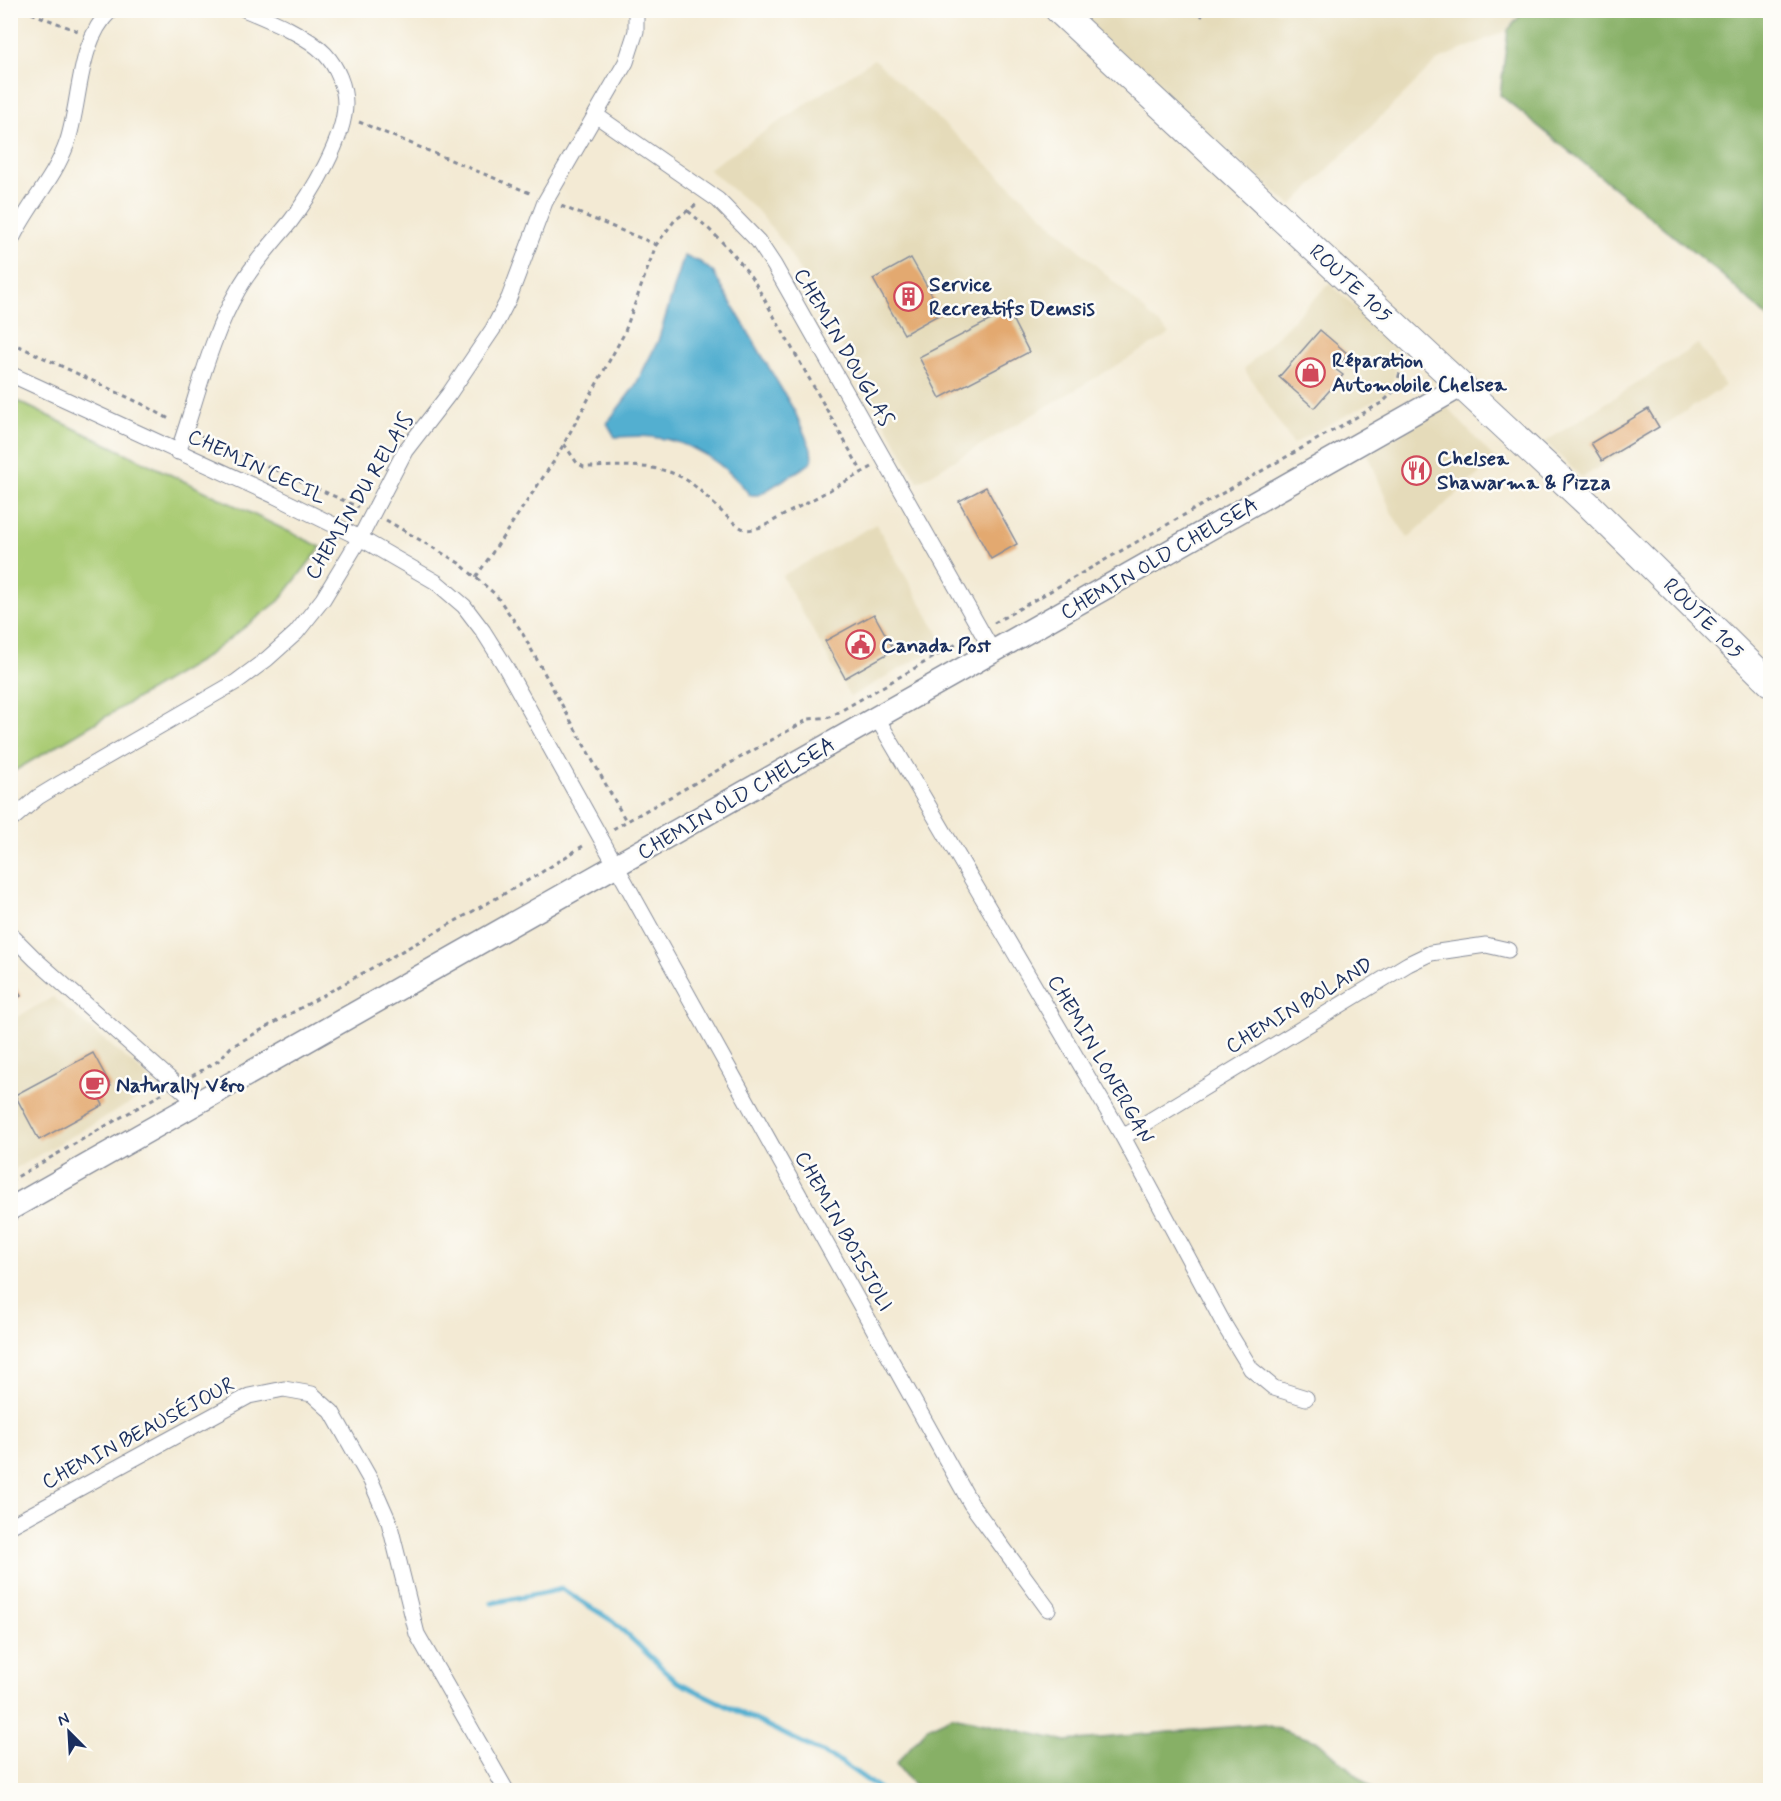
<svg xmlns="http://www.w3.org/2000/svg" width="1781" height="1801" font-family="Mynerve,sans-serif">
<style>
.built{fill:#e5dbba}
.green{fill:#aacc75;stroke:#627e6a;stroke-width:1.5}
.forest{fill:#87b066;stroke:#517062;stroke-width:1.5}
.water{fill:#52afd0;stroke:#366f97;stroke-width:1.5}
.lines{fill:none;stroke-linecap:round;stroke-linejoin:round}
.stream{stroke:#52afd0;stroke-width:5}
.building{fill:#e3a96f}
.street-casing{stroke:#878c99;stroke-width:17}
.secondary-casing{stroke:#878c99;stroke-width:25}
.primary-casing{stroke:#878c99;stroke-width:28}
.path{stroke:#878c99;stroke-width:3;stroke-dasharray:4.5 4.5;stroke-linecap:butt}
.street{stroke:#fff;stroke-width:15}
.secondary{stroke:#fff;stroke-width:22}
.primary{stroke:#fff;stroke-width:26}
.labels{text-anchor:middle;stroke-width:5;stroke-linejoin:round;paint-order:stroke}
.street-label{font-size:21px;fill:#1b2f5e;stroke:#fdfcf7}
.poi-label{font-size:21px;font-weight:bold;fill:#1b2f5e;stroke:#fdfcf7;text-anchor:start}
</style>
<rect width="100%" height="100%" fill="#fdfcf7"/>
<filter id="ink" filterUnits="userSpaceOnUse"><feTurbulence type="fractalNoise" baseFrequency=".0167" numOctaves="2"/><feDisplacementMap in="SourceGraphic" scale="12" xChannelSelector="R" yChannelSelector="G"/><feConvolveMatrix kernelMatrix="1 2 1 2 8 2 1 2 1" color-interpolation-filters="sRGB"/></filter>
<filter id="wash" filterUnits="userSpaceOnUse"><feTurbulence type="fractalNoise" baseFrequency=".008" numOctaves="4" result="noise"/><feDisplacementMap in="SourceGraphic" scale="24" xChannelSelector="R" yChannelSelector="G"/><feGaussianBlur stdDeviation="1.35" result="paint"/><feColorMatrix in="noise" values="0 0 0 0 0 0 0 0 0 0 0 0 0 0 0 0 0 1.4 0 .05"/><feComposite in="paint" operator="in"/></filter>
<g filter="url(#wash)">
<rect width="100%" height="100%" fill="#f3ead4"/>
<path class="built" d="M1075,11H1524L1508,30L1438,60L1291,206L1127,63Z
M874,59L1170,334L918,482L785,245L757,210L708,169Z
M1330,283L1394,345L1399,357L1395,374L1391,387L1384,395L1293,444L1244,369Z
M1698,344L1725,386L1582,478L1545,442Z
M1446,406L1495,459L1408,538L1392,514L1368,454Z
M876,524L944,644L850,697L782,576Z
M53,997L145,1074L155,1089L11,1171L10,1021Z"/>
<path class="green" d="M11,398L321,547L279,601L203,659L11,773Z"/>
<path class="forest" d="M1525,10L1770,11V320L1724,277L1500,95L1508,30Z
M953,1716L1066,1741L1263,1724L1319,1742L1373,1790H917L896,1764L927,1728Z"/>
<path class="water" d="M684,256L700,262L713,272L795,412L811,449L812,460L808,465L759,495H750C726,464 692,441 652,437C640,435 627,437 615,437L607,423L635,386L658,341Z"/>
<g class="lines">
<path class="stream" d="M492,1603L562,1589L614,1622L676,1681L841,1762L881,1790"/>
</g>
<g id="blocks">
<path class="building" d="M911,258L942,313L904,334L873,279Z
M1008,311L1029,352L940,398L919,357Z
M1320,330L1348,354L1335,369L1343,375L1314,408L1279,377Z
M1648,409L1659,427L1602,461L1591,443Z
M986,487L1017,544L991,559L959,501Z
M874,614L894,650L845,678L825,641Z
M10,978L21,996L10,1002Z
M93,1053L111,1086L97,1093L103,1105L39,1140L15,1095Z"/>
</g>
</g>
<g filter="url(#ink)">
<use href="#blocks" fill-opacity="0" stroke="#878c99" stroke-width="1.5"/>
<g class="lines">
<defs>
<path id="street" d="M597,116L718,200L758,241L774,265L993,652
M10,243C26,207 54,180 67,143C81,102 77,42 111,10
M10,374L275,496L360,538L436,582L464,606L483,631L505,666L971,1504L1048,1609
M178,452C197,399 209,340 238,290C252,265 272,244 290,222C311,195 345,138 345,104C345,86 337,67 325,54C307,35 270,20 246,10
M877,718L1123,1137L1226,1328L1251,1369L1274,1388L1306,1398
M10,821L38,797L61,783L236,682L267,659L296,633L323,599L360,538L405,451L449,394L493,329L509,298L545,202L626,62L636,31V10
M10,934L36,960L197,1103
M1123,1137L1408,964L1431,953L1486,945L1508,950
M10,1526L249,1396L284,1389L312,1394L332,1412L371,1481L389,1522L417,1634L506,1790"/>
<path id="secondary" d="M10,1209L1461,386"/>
<path id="primary" d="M1058,10L1590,506L1770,683"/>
</defs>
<use href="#street" class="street-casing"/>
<use href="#secondary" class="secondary-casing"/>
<use href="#primary" class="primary-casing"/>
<path class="path" d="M23,10L78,31
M1201,17L1205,10
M359,122L530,193
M561,206L655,244
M688,211C714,232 735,254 754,281L862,472
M10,342L142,404L171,420
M201,436L358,507
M564,444L577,463L584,467C618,467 658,461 688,481C704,491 730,524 744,529C749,531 756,528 762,527L872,467
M386,520L459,563L496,595L520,629L626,821
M476,577L556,458L624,334L656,245L675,220L697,204
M994,623L1383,402L1395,390L1402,365L1405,363
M613,829L809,719L830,717L967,638
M192,1076L218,1061L231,1047L534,877L586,844
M10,1181L163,1093"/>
<use href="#street" class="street"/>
<use href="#secondary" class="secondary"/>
<use href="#primary" class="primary"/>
</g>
</g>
<defs>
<symbol id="building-ring" viewBox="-11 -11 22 22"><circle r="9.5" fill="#fdfcf7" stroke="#d1495b" stroke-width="1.5"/><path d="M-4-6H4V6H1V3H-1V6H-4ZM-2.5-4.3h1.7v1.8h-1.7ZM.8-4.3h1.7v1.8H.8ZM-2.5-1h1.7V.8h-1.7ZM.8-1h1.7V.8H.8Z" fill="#d1495b"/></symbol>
<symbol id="shop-ring" viewBox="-11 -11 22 22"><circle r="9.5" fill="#fdfcf7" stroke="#d1495b" stroke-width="1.5"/><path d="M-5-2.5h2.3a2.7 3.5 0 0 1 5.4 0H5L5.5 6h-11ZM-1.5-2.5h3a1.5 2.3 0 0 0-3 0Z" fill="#d1495b"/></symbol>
<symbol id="restaurant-ring" viewBox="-11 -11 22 22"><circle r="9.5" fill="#fdfcf7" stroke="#d1495b" stroke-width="1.5"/><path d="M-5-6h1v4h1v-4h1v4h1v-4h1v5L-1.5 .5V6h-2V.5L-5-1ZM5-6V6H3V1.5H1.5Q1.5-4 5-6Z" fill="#d1495b"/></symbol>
<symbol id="civic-ring" viewBox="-11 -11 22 22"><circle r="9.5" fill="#fdfcf7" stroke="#d1495b" stroke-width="1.5"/><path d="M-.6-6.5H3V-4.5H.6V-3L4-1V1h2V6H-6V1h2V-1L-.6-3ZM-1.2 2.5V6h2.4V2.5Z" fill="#d1495b"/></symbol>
<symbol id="cafe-ring" viewBox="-11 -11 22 22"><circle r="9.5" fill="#fdfcf7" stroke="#d1495b" stroke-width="1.5"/><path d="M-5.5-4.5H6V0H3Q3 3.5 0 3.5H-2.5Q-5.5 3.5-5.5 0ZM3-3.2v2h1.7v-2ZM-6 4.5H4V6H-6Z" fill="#d1495b"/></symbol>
</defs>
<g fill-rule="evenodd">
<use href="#building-ring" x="892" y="280" width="33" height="33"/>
<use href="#shop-ring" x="1294" y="356" width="33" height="33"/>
<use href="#restaurant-ring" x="1400" y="454" width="33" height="33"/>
<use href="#civic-ring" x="844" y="628" width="33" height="33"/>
<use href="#cafe-ring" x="78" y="1068" width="33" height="33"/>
</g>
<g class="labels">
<g class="street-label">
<text transform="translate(1351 283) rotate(43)" y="7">ROUTE 105</text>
<text transform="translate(844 347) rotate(60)" y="7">CHEMIN DOUGLAS</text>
<text transform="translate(257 466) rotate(25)" y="7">CHEMIN CECIL</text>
<text transform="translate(359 496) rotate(-59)" y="7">CHEMIN DU RELAIS</text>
<text transform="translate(1159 558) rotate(-30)" y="7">CHEMIN OLD CHELSEA</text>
<text transform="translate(1704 618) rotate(45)" y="7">ROUTE 105</text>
<text transform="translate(736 798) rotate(-30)" y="7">CHEMIN OLD CHELSEA</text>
<text transform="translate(1299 1005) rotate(-31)" y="7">CHEMIN BOLAND</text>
<text transform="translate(1101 1059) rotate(60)" y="7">CHEMIN LONERGAN</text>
<text transform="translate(844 1231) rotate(61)" y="7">CHEMIN BOISJOLI</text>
<text transform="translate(138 1433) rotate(-28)" y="7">CHEMIN BEAUSÉJOUR</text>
</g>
<g class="poi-label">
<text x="929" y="291">Service<tspan x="929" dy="24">Recreatifs Demsis</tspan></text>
<text x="1332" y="367">Réparation<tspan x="1332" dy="24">Automobile Chelsea</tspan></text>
<text x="1437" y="465">Chelsea<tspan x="1437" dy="24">Shawarma &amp; Pizza</tspan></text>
<text x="881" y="652">Canada Post</text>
<text x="116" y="1092">Naturally Véro</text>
</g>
</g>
<rect width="1781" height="1801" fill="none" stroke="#fdfcf7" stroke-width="36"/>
<g transform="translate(69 1732) rotate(336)" stroke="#fdfcf7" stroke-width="4.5" paint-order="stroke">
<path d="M0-4.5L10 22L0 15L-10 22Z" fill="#1b2f5e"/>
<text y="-9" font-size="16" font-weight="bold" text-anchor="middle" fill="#1b2f5e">N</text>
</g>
</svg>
